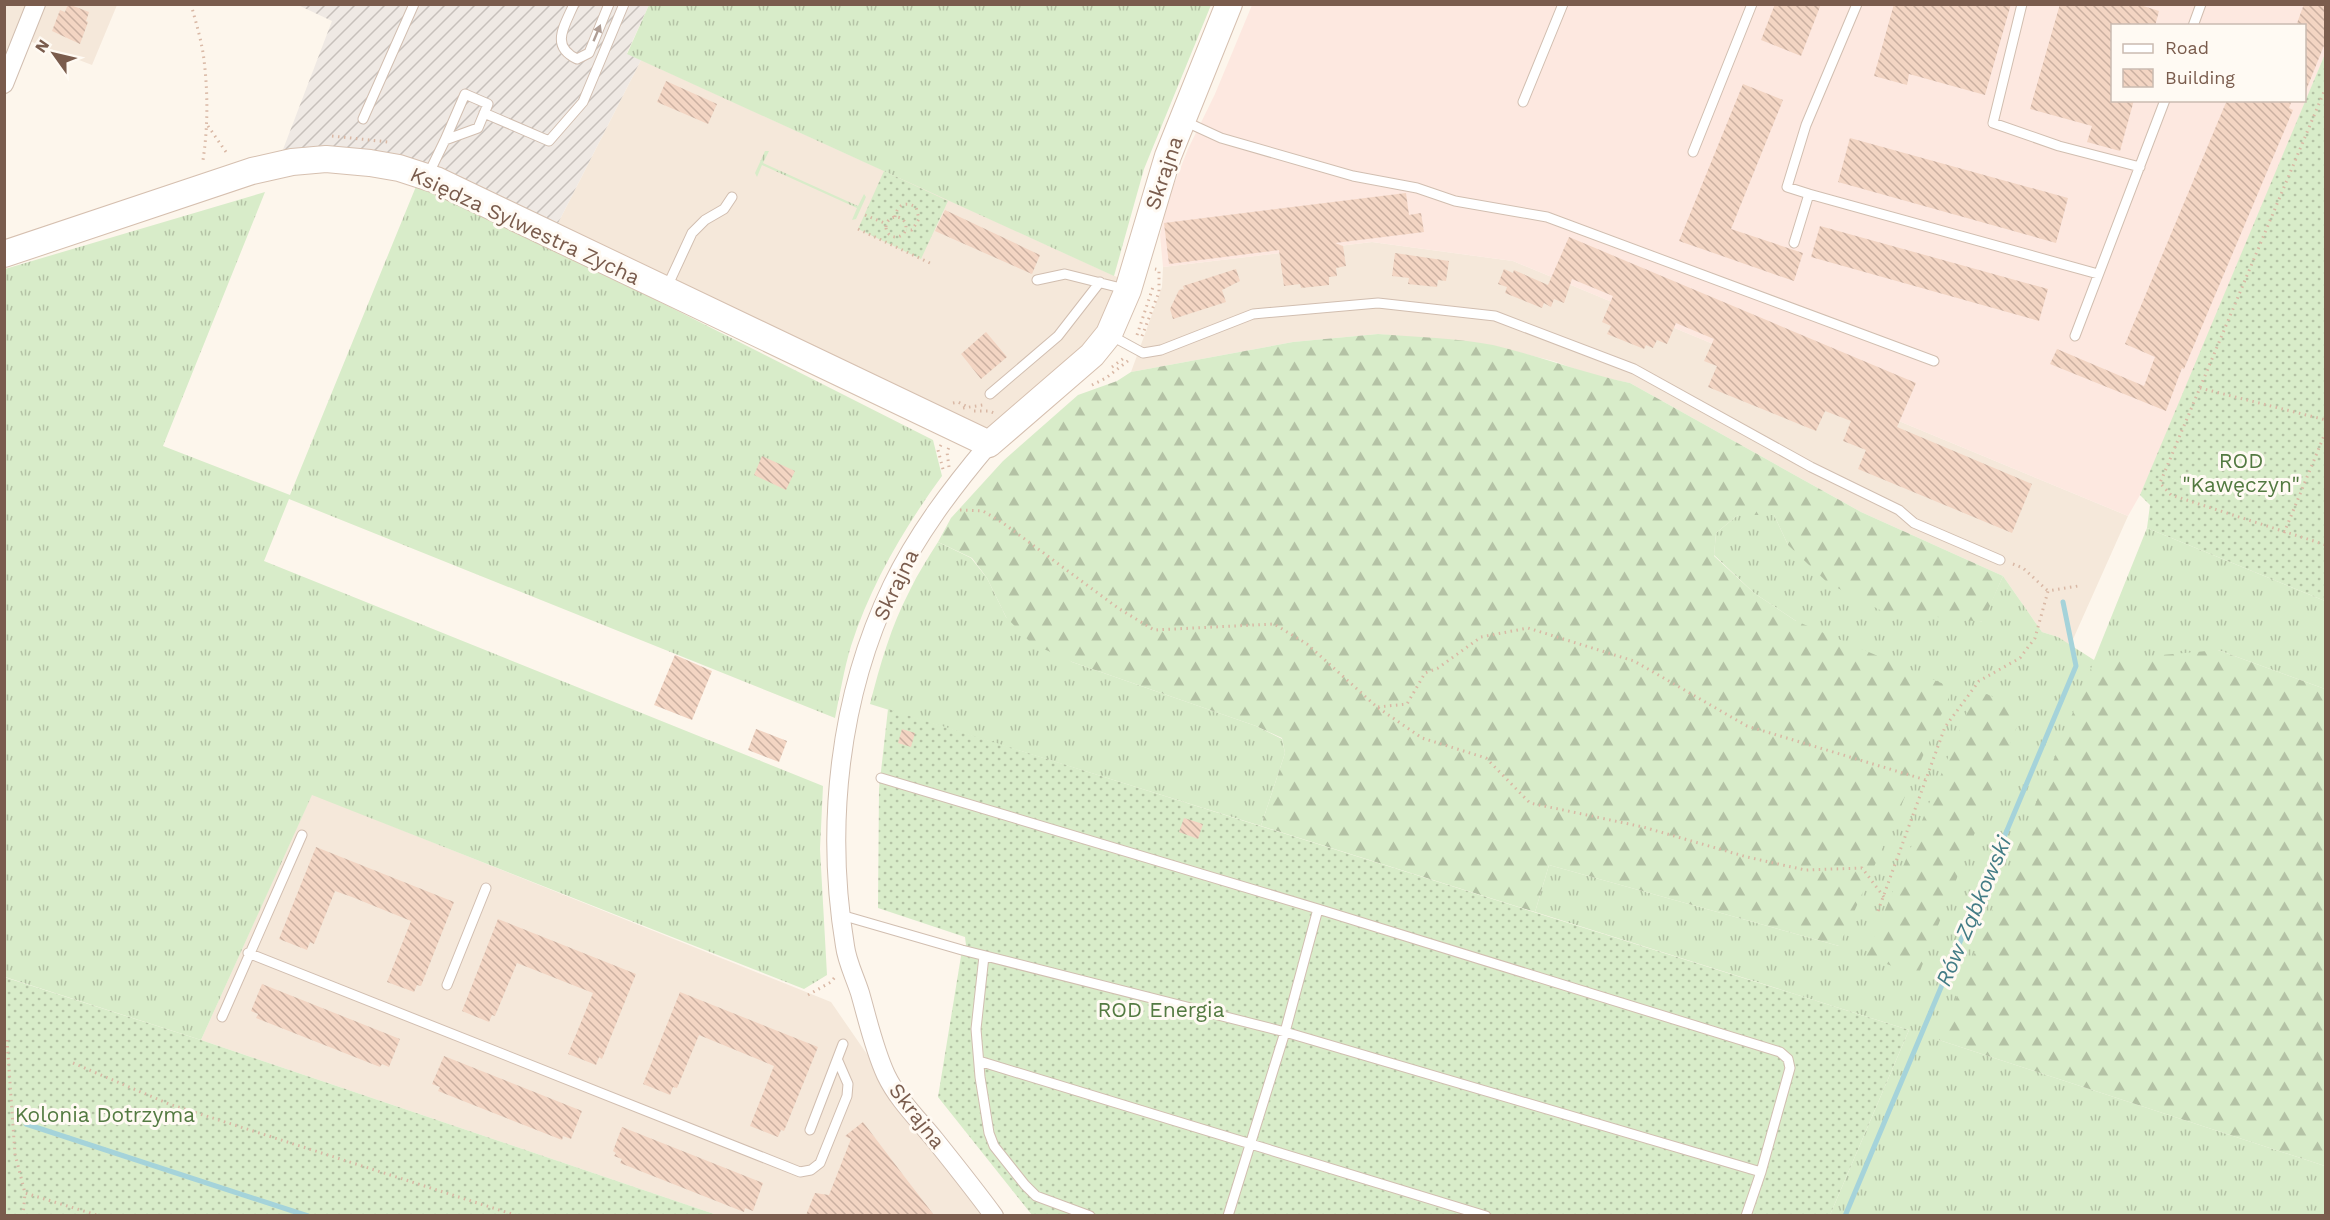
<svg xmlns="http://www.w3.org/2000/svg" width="2330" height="1220" font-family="'Work Sans',sans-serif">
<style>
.residential{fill:#f5e8da}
.commercial{fill:#fde8e0;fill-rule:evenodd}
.industrial{fill:url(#industrial-furrows)}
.grass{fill:url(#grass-tufts)}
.forest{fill:url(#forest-firs)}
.garden{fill:url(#garden-dots)}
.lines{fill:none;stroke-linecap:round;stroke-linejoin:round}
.stream{stroke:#a5d3da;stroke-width:5}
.building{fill:url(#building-back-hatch)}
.lane-casing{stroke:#d1beb0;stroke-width:11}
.street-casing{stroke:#d1beb0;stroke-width:20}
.secondary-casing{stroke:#d6c0b0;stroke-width:28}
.path{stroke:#d9b8a5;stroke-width:3;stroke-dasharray:1.5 4.5;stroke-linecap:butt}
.lane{stroke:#fff;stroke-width:9}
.street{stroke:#fff;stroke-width:18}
.secondary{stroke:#fff;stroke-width:26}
.oneway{fill:#af9d94}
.labels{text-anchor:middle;stroke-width:6;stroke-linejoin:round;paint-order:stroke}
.street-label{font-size:21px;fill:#7a5c4d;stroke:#fffaf3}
.park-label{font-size:21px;fill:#537a41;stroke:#fffaf3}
.water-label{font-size:22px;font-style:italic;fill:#437c86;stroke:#fffaf3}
</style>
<defs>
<pattern id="industrial-furrows" width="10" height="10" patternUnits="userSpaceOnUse" patternTransform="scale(1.5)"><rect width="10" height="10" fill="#efe9e4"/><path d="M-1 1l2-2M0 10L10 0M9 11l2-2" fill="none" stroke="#c7c0bb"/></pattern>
<pattern id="grass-tufts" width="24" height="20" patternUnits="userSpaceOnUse" patternTransform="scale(1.5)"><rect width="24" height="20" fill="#d8ecc9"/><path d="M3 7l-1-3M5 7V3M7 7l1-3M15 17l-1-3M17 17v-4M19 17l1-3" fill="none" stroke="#b4c2a5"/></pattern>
<pattern id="forest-firs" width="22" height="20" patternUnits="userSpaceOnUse" patternTransform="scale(1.5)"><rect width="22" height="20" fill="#d8ecc9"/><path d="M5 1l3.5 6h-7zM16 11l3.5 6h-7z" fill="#b4c2a5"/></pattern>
<pattern id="garden-dots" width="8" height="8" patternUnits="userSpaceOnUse" patternTransform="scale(1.5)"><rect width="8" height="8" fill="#d8ecc9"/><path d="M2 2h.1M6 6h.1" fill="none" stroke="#b4c2a5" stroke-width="1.8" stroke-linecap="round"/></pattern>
<pattern id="building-back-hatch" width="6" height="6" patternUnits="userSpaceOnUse" patternTransform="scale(1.5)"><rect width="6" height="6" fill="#f3d5c3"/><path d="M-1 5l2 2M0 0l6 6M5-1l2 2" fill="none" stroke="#cab0a1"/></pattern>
</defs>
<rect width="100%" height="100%" fill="#fdf6ec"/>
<path class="residential" d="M5,5H117L92,65L27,40L5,96Z
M641,60L1128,282L1118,313L989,438L553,233Z
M1372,242L1513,261L2128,516L2070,646L2058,637L2042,632L2003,576L1861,512L1630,383L1592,375L1553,361L1490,345L1378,334L1293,342L1131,372L1162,287L1163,267Z
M312,794L831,1002L871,1060L998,1215H717L201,1040Z"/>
<path class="commercial" d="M1252,5H2325V54L2188,385L2140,495L2128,516L1513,261L1372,242L1163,267L1160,235L1169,197L1188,149L1215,94ZM2112,26H2304V100H2112Z"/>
<path class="industrial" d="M298,5H649L627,53L641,60L553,233L462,189L279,160L332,21Z"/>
<path class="grass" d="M649,5H1211L1144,169L1114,276L627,54Z
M765,151H769L763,163L858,206L864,194L866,197L856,219L852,220L857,208L762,165L757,177L755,173Z
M417,184L567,255L933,440L942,476C904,528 871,584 851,646C844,669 840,694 835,718L289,499L264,561L823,786L820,849L827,975L804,989L312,795L201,1040L5,977V269L265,192L163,446L290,495Z
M1738,515H1774L1788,545L1982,622L2003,576L2042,632L2058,637L2094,660L2147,528L2325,601V689L2218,650L1939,1040L2325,1166V1215H1830L1909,1030L1535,912L1549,865L1839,946L1796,621L1754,593L1714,555L1716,533Z
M938,542L971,558L987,578L1006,617L1072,662L1256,726L1282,739L1285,753L1261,826L870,704C880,665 891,626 910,590C918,573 928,558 938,542Z"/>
<path class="forest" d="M1378,334C1414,337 1458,338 1493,345C1539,356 1583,373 1630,383L1861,512L2003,576L1983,622L1882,611L1828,583L1788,545L1774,515H1738L1716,533L1714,556L1754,593L1796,621L1953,688L1839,946L1549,865L1535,912L1261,826L1285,753L1282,738L1256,726L1072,662L1031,643L1006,617L987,578L972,558L938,542L951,518L1003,461L1078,395L1117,381L1131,372L1293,342Z
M2218,650L2325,689V1166L1939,1040L2094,661Z
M1976,690L2024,709L1918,976L1866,956Z"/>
<path class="garden" d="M2325,54L2326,601H2325L2147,528L2150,505L2140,495Z
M884,171L948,201L921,259L858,229Z
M888,709L1909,1030L1830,1215H1032L938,1097L962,950L966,945L965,937L878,908L879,789Z
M4,977L201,1040L717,1215H5Z"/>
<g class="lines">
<path class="stream" d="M26,1124L308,1216
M1845,1216L2076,666L2063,602"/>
</g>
<path class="building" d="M68,4L89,12L86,21L88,22L80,44L52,31L60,10L65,12Z
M1775,4H1821L1801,56L1761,40Z
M1894,4H2011L1985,95L1909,74L1907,85L1874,76Z
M2060,4H2137L2159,11L2155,26H2112V100H2134L2120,151L2087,142L2092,126L2030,109Z
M2304,4H2325V43L2305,93L2304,26H2296Z
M666,81L717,104L708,124L657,102Z
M1743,84L1783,100L1731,229L1803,253L1794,281L1679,241Z
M2227,100H2292L2289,108L2293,110L2184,369L2182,368L2166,411L2050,364L2057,349L2144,386L2155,357L2125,344Z
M1850,138L2068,198L2056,243L1838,182Z
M1406,193L1409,215L1421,213L1424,232L1335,243L1343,246L1346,266L1336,268L1337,276L1329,277V285L1301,288L1300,284L1284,286L1279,250L1169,264L1164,223Z
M945,210L1040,255L1032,274L935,231Z
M1820,226L2048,289L2039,321L1811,257Z
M1569,237L1916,383L1897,427L2032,484L2012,533L1858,469L1866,450L1843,441L1851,421L1825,411L1816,431L1708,387L1717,366L1704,361L1714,339L1676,323L1667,344L1657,340L1653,348L1646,345L1644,349L1607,334L1611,326L1602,322L1613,296L1572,279L1564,303L1554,299L1551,307L1544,303L1542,308L1505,293L1507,287L1498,284L1504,269L1513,273L1514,270L1548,285Z
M1395,253L1449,261L1446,281L1438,280L1437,287L1408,284L1409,278L1392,276Z
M1236,269L1240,281L1222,290L1226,302L1173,319L1170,309L1179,290L1184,289L1183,286Z
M986,332L1007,357L981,379L961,354Z
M762,456L795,471L786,490L754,475Z
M675,655L712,671L692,720L654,705Z
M756,729L787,741L779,762L748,750Z
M902,729L915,733L911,747L898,743Z
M1184,818L1203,824L1198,839L1179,832Z
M316,847L454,902L421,986L417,985L414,992L387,982L411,921L352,897L335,891L314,944L310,942L307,950L279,939Z
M498,919L636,974L602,1059L599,1057L596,1065L568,1054L593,993L517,963L495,1016L492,1015L489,1022L462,1011Z
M262,984L400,1039L389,1067L382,1064L380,1067L256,1018L258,1014L251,1011Z
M680,992L818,1047L784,1131L781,1130L778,1137L750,1126L774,1066L699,1035L677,1088L673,1087L670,1095L643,1084Z
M444,1056L582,1111L571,1139L563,1136L562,1140L438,1091L440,1087L432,1084Z
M863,1122L907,1180L934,1215H806L815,1193L829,1195L851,1139L845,1136Z
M622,1127L763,1183L753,1211L745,1208L744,1212L620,1163L622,1159L614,1156L616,1153L613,1151Z"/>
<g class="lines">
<defs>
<path id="lane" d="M574,4C564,27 550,46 577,59L589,53L609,4
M2022,4L1993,123L2059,146L2140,167
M2193,26L2201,4
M1523,102L1563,4
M484,113L549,141L583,102L624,4
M363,119L414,4
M1184,121L1221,138L1353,176L1417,188L1455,201L1547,217L1934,361
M1693,152L1752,4
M428,175L445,140L478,128L488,104L465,94L445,140
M1809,194L1787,187L1806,125L1857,4
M1794,243L1809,194L2098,274
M1037,280L1065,274L1125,289
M667,287L692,233L705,220L724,209L732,197
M1110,335L1143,353L1161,350L1253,314L1378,303L1495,316L1634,369L1811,467L1899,510L1914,523L2000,560
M2075,336L2165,100
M990,394L1058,336L1100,282
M881,778L1318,909L1780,1052L1788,1059L1790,1068L1761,1172L1746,1216
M841,915L962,950L1285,1032L1761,1172
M248,953L800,1172L811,1170L820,1163L847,1096L848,1084L838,1061
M984,956L976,1029L980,1077L989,1133L994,1146L1025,1185L1036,1196L1090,1216
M447,985L486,888
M222,1017L302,835
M979,1061L1486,1216
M810,1130L843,1044
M1228,1216L1285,1032L1318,909"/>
<path id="street" d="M4,84L36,4
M989,444C952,488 917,534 892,586C839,696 825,826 845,946C847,962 855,977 860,993C868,1021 874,1049 886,1075C898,1100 918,1119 935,1140C955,1165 975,1190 994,1216"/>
<path id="secondary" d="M4,254L252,171L292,162L326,159L370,163L399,168L436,180L989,444L1092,355L1109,334L1128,290L1168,156L1229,4"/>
</defs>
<use href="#lane" class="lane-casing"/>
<use href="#street" class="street-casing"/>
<use href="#secondary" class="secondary-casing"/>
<path class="path" d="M191,4C196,23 202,42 204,60C208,93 208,127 203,160
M2326,87L2160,483L2171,495L2326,545
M208,126L226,152
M332,136L388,142
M865,215L887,224
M895,217C897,205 905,201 916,207L919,219L912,230H906
M886 227a10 10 0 1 1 20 0a10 10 0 1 1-20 0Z
M858,229L932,264
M1137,335L1154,284
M1142,336L1159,292V270L1155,269
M1112,367L1124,358
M1092,385L1106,378L1129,360
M2200,388L2326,420
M953,403L958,402L966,406
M963,408L983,405
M974,411H989L994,413
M941,445L938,450L944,473
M949,467L947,452L949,447
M960,510L983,511L1003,523L1118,608L1154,630L1274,624L1307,644L1377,707L1422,738L1486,758L1530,803L1643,827L1747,857L1805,870L1862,868L1884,897
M2284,533L2326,431
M2013,564L2023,568L2048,591
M1378,707L1407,704L1425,673L1438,668L1481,637L1528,628L1634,661L1747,726L1926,780
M1878,911L1945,727L1979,681L2020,658L2035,638L2048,591L2078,586
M808,995L831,982L835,977
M7,1040L15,1154L25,1193
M73,1063L169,1104L518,1216
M23,1216L25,1193L100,1216"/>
<use href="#lane" class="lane"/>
<use href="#street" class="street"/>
<use href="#secondary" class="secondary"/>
</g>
<defs><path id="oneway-solid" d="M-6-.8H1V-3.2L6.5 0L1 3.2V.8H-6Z" transform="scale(1.5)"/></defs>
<use class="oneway" href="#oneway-solid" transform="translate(597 33) rotate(-67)"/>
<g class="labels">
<g class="street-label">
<text transform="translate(1164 173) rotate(-71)" y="7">Skrajna</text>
<text transform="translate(525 226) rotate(25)" y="7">Księdza Sylwestra Zycha</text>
<text transform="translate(896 585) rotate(-64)" y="7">Skrajna</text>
<text transform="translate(917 1116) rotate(52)" y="7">Skrajna</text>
</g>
<g class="park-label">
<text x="2241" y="468">ROD<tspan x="2241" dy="24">"Kawęczyn"</tspan></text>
<text x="1161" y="1017">ROD Energia</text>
<text x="105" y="1122">Kolonia Dotrzyma</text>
</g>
<g class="water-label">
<text transform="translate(1973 911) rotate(-67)" y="8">Rów Ząbkowski</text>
</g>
</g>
<rect width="2330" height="1220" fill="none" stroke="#7a5c4d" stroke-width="12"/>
<rect x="2111" y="24" width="195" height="78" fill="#fffaf3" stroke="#cabbb1" stroke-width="1.5"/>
<rect x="2123" y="44" width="30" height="9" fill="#ffffff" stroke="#cabbb1" stroke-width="1.5"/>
<text x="2165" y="54" font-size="18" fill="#7a5c4d">Road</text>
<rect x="2123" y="69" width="30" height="18" fill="url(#building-back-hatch)" stroke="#cabbb1" stroke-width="1.5"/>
<text x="2165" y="84" font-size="18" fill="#7a5c4d">Building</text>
<g transform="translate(54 54) rotate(304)" stroke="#fffaf3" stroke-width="4.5" paint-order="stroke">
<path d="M0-4.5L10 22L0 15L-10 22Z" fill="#7a5c4d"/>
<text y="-9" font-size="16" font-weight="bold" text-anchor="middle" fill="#7a5c4d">N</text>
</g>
</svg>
